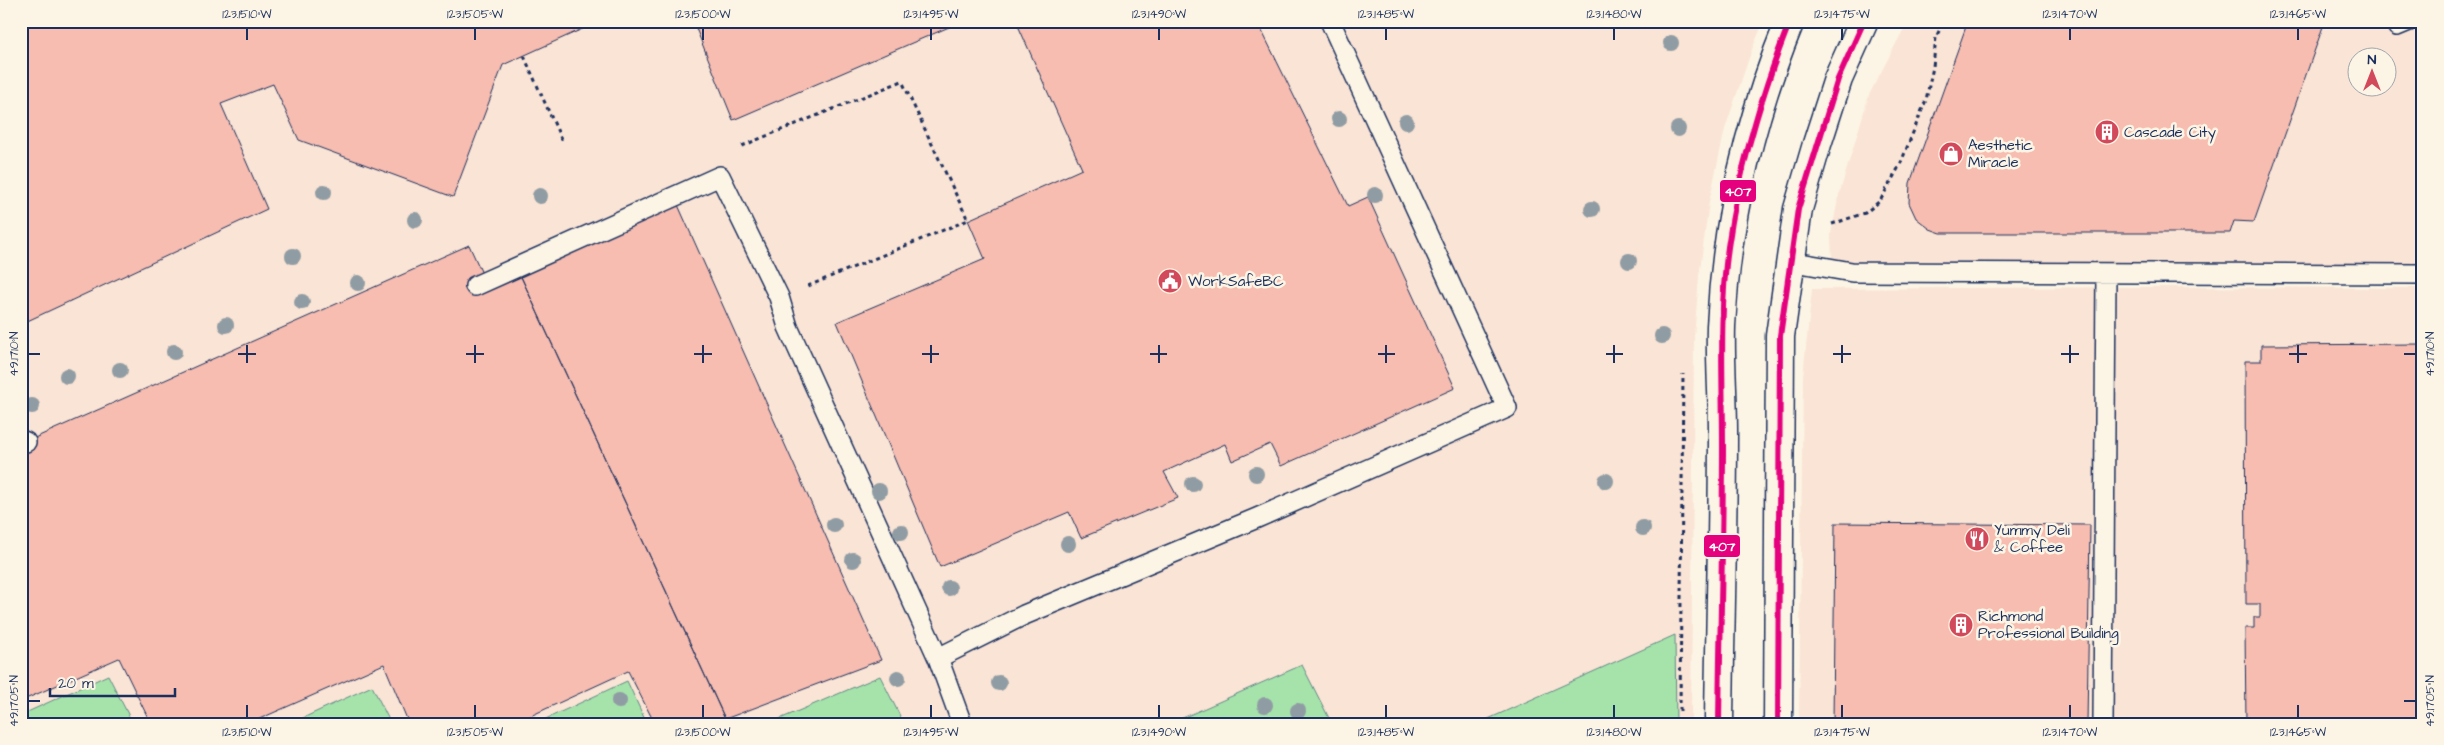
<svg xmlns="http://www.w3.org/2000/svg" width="2444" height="745" font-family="'Architects Daughter',sans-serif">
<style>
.built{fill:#fae4d5;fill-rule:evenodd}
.green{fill:#a6e3ab;stroke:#608984}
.building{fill:#f7bdb0;stroke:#1b2f5e}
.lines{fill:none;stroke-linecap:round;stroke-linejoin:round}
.service-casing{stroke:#1b2f5e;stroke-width:22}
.secondary-casing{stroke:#1b2f5e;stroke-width:31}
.path{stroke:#1b2f5e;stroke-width:3;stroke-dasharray:4 4;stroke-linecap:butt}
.service{stroke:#fcf5e5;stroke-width:19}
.secondary{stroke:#fcf5e5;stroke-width:28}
.bus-1-casing{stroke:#fcf5e5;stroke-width:10}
.bus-1{stroke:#e5007d;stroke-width:6}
.tree{fill:#909ca3}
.ticks{fill:none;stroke:#1b2f5e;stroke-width:2}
.labels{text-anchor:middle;stroke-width:5;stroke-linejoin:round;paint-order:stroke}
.poi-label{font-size:15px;fill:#1b2f5e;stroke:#fcf5e5;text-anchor:start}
.line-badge{stroke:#fcf5e5;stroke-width:2}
.badge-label{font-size:14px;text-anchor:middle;font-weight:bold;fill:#fff}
.neatline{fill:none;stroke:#1b2f5e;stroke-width:2}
.ticks-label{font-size:12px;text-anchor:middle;fill:#1b2f5e}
</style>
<rect width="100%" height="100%" fill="#fcf5e5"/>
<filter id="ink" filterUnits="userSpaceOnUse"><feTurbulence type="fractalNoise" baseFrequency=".02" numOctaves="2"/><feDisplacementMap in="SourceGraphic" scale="10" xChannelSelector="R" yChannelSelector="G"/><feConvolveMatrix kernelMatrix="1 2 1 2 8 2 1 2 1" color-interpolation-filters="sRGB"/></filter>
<g filter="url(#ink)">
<path class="built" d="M21,21H1764L1752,49L1725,129L1709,202L1699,277L1694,338L1691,724H21Z
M1908,21H2423V265L1832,261L1831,234L1839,195L1869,95ZM2356,58H2386V88H2356Z
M2143,287L2423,288V724H1799L1803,376L1812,289Z"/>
<path class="green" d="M1675,635L1676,724H1477Z
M1302,665L1332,724H1169Z
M108,675L133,724H21V715Z
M880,676L904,724H768Z
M627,681L647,724H535Z
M372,686L391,724H290Z"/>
<path class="building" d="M21,21H600L503,65L453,197L299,140L273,84L221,104L267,209L21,324Z
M693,21H963L733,120Z
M1016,21H1257L1348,206L1368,197L1455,388L1281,466L1270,444L1232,461L1225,444L1164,472L1178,498L1081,538L1069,512L940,567L837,322L985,259L968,220L1082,169Z
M1968,21H2325L2254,222L2234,221L2230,233H1941L1930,229L1916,218L1909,203L1910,183Z
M674,196L881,660L725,719L517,268Z
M469,245L485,280L517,268L725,719L713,724H655L628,671L513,724H409L384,664L248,724H151L119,658L21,701V444Z
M2423,344V724H2246L2245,628H2254V617H2260V604H2246L2245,361H2261V345Z
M1835,523L2090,525L2087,724H1833Z"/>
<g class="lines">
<defs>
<path id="service" d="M2397,26L2409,21
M1789,261L1852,272L2423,274
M475,286L720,176L779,297L788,327L938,658L962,724
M21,440L26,442
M938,658L1024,615L1257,518L1507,408L1330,21
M2103,724L2106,273"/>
<path id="secondary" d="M1719,724C1720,627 1723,529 1723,432C1723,397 1720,361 1721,326C1726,221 1750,118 1790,21
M1778,724L1780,336L1798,209L1817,144L1838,79L1864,21"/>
</defs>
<use href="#service" class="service-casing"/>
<use href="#secondary" class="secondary-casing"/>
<path class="path" d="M524,56L562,141
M742,146L902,81L968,220L808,286
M1832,224L1865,213L1880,201L1900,165L1926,100L1933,67L1936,37L1944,21
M1680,711L1683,374"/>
<use href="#service" class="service"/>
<use href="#secondary" class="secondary"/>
<defs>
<path id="bus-1" d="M1719,724C1720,632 1723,540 1723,447C1723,380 1719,314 1728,247C1739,169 1761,95 1790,21
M1778,724L1780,336L1798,209L1838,79L1864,21"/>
</defs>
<use href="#bus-1" class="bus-1-casing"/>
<use href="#bus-1" class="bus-1"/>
</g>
<g class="tree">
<circle cx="1671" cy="43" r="8"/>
<circle cx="1339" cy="119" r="8"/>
<circle cx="1406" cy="122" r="8"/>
<circle cx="1678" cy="129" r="8"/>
<circle cx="324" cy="192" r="8"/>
<circle cx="1375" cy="195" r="8"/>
<circle cx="540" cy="196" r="8"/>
<circle cx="1592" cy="209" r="8"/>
<circle cx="415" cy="220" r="8"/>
<circle cx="293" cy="256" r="8"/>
<circle cx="1629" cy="261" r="8"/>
<circle cx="358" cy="283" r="8"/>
<circle cx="302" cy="302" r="8"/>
<circle cx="226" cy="325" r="8"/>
<circle cx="1662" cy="336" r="8"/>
<circle cx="174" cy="352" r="8"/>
<circle cx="120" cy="370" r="8"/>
<circle cx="67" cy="376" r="8"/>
<circle cx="32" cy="406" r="8"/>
<circle cx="1256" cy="474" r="8"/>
<circle cx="1606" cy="481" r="8"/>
<circle cx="1193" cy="484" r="8"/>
<circle cx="879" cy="491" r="8"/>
<circle cx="834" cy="525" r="8"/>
<circle cx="1643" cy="528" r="8"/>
<circle cx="901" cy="532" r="8"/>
<circle cx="1068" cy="544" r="8"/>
<circle cx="853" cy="560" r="8"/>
<circle cx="949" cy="588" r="8"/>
<circle cx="898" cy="678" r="8"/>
<circle cx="999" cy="683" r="8"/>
<circle cx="619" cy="701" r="8"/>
<circle cx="1265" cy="705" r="8"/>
<circle cx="1298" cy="711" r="8"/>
</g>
</g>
<path class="ticks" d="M247,28V40M475,28V40M703,28V40M931,28V40M1159,28V40M1386,28V40M1614,28V40M1842,28V40M2070,28V40M2298,28V40M247,345V363M475,345V363M703,345V363M931,345V363M1159,345V363M1386,345V363M1614,345V363M1842,345V363M2070,345V363M2298,345V363M28,354H40M238,354H256M466,354H484M694,354H712M922,354H939M1150,354H1167M1378,354H1395M1606,354H1623M1833,354H1851M2061,354H2079M2289,354H2307M2404,354H2416M28,701H40M2404,701H2416M247,705V718M475,705V718M703,705V718M931,705V718M1159,705V718M1386,705V718M1614,705V718M1842,705V718M2070,705V718M2298,705V718"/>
<defs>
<symbol id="building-disc" viewBox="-11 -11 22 22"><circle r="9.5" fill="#d1495b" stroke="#fcf5e5"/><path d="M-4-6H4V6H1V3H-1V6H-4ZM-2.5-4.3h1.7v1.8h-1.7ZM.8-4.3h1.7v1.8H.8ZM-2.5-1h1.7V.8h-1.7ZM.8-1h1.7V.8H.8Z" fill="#fff"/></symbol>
<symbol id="shop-disc" viewBox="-11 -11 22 22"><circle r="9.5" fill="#d1495b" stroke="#fcf5e5"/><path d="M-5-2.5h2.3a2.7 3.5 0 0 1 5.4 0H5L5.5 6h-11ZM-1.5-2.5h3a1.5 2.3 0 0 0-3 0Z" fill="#fff"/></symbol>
<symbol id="civic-disc" viewBox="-11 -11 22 22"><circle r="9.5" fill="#d1495b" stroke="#fcf5e5"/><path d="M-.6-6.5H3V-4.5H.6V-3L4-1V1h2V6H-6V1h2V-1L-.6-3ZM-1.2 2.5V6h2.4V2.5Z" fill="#fff"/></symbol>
<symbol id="restaurant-disc" viewBox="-11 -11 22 22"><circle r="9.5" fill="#d1495b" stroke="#fcf5e5"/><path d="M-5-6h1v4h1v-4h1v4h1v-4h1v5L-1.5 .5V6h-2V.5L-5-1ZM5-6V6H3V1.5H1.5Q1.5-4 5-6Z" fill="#fff"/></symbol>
</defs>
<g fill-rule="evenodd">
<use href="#building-disc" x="2093" y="118" width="28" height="28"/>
<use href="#shop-disc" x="1937" y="140" width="28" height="28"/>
<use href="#civic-disc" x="1156" y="267" width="28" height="28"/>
<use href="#restaurant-disc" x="1963" y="525" width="28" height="28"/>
<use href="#building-disc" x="1947" y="611" width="28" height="28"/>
</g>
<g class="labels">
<g class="poi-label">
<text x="2124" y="137">Cascade City</text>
<text x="1968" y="150">Aesthetic<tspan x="1968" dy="17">Miracle</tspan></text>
<text x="1188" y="286">WorkSafeBC</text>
<text x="1994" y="535">Yummy Deli<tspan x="1994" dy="17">&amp; Coffee</tspan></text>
<text x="1978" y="621">Richmond<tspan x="1978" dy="17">Professional Building</tspan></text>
</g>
</g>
<g class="line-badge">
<rect x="1719" y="179" width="38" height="24" rx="5" fill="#e5007d"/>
<rect x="1703" y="534" width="38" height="24" rx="5" fill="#e5007d"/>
</g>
<g class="badge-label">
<text x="1738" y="196">407</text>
<text x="1722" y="551">407</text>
</g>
<rect width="2444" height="745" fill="none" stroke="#fcf5e5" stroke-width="55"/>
<g transform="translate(2372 72)"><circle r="24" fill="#fcf5e5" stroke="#a2a6af"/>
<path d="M0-4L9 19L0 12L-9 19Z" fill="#d1495b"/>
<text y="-8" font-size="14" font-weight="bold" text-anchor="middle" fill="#1b2f5e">N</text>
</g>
<path d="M50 688v8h125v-8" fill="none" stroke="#1b2f5e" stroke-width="2.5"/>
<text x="58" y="688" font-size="15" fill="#1b2f5e" stroke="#fcf5e5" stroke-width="4" paint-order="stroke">20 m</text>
<rect x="28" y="28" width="2388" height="690" class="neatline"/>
<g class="ticks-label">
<text x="247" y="18">123.1510°W</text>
<text x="475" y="18">123.1505°W</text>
<text x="703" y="18">123.1500°W</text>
<text x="931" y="18">123.1495°W</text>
<text x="1159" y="18">123.1490°W</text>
<text x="1386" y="18">123.1485°W</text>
<text x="1614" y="18">123.1480°W</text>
<text x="1842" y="18">123.1475°W</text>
<text x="2070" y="18">123.1470°W</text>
<text x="2298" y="18">123.1465°W</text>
<text transform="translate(14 354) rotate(-90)" y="4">49.1710°N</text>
<text transform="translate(2430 354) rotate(-90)" y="4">49.1710°N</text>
<text transform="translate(14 701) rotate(-90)" y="4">49.1705°N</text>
<text transform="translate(2430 701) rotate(-90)" y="4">49.1705°N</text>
<text x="247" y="736">123.1510°W</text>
<text x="475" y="736">123.1505°W</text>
<text x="703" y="736">123.1500°W</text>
<text x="931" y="736">123.1495°W</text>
<text x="1159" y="736">123.1490°W</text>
<text x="1386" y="736">123.1485°W</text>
<text x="1614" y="736">123.1480°W</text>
<text x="1842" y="736">123.1475°W</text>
<text x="2070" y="736">123.1470°W</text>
<text x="2298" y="736">123.1465°W</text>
</g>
</svg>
